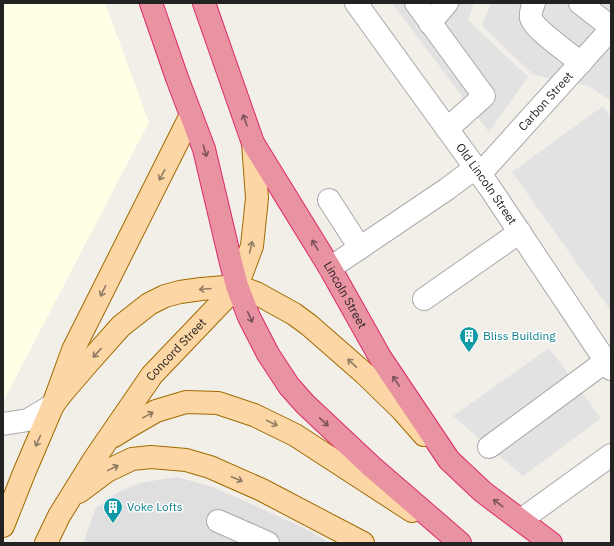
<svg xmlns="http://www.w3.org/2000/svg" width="614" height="546" font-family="'IBM Plex Sans',sans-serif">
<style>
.residential{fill:#e0dfdf}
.education{fill:#ffffe5}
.parking{fill:#e2e2e2}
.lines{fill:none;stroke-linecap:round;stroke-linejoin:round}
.minor-casing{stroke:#a9a9a9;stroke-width:24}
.major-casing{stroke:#a06b00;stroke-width:24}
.highway-casing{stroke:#dc2a67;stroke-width:24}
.minor{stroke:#fff;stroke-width:22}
.major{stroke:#fcd6a4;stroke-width:22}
.highway{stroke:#e892a2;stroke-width:22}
.oneway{stroke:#7b545c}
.oneway2{stroke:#8f7c63}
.labels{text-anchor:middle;stroke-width:3;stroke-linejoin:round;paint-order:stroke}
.street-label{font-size:12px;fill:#222;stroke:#fff}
.culture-label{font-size:12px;fill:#0d838f;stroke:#fff;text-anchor:start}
</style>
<rect width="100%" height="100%" fill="#f2efe9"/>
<path class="residential" d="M177,477L213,487L304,528L330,543H83L96,508L115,494L139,483Z"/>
<path class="education" d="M3,3H105L149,122L3,402Z"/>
<path class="parking" d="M392,3H474L468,20L528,77L489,132Z
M491,3H611V101L589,86L534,75L482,26Z
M603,106L611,117V311L512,172Z
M549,348L601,418L523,476L453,416Z"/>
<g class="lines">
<defs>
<g id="minor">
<path id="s1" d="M356,3L490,188L611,369"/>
<path d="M416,3L484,96L447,129"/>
<path d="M534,3C532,8 530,13 531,18C534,29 571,55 581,63"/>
<path d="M580,3L611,27"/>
<path d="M430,23L447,3"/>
<path id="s2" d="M480,174L611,29"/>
<path d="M329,200L360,248"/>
<path d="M330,268L447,189L475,168"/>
<path d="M424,299L520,232"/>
<path d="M3,424L28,420L53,405"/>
<path d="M489,447L606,361"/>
<path d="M521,520L611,455"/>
<path d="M218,521L268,543"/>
</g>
<g id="major">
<path d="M53,405L63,392L88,363L121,326L149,304L165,296L180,292L201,289L237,286L256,293L294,314L309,325L365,374L402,410L424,435"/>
<path d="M114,436L130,426L156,411L186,402L218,403L254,415L295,435L412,511"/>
<path d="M79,492L107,471L132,459L151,457L186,460L210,467L262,490L363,543"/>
<path d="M3,526L24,473L53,405L73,350L191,115"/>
<path id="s3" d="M46,543L59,516L93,461L152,375L237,286L252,246L257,198L253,143"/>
</g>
<g id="highway">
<path d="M151,3L177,78L204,149L231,263L237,286L249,317L268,354L289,386L305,404L371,466L460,543"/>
<path id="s4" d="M204,3L253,143L330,268L380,357L449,460L483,492L551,543"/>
</g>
</defs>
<use href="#minor" class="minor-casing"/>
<use href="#major" class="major-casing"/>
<use href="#highway" class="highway-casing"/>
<use href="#minor" class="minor"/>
<use href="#major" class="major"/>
<use href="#highway" class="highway"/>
</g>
<defs><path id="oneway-shaft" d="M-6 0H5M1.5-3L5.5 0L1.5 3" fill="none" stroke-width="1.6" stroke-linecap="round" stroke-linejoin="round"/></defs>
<g class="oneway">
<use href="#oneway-shaft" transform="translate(245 120) rotate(-109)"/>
<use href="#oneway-shaft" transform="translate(205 151) rotate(74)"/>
<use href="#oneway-shaft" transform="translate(315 245) rotate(-122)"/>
<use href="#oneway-shaft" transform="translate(250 317) rotate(66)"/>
<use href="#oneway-shaft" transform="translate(396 381) rotate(-124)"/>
<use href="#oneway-shaft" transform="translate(324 422) rotate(43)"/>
<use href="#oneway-shaft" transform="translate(498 503) rotate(-143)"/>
</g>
<g class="oneway2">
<use href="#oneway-shaft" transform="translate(162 175) rotate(118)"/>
<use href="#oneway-shaft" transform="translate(251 247) rotate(-77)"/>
<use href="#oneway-shaft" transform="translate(205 289) rotate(175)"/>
<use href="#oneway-shaft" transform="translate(103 291) rotate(116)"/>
<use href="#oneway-shaft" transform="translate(97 353) rotate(133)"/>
<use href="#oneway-shaft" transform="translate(352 363) rotate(-137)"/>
<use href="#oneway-shaft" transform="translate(148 415) rotate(-29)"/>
<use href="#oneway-shaft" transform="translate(272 423) rotate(26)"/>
<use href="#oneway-shaft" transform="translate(38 441) rotate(114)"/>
<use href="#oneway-shaft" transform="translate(113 468) rotate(-26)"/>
<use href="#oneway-shaft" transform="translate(237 479) rotate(23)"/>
</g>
<defs>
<symbol id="building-pin" viewBox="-11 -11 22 30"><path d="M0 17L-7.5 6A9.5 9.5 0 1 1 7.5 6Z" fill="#0f9aa8" stroke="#fff"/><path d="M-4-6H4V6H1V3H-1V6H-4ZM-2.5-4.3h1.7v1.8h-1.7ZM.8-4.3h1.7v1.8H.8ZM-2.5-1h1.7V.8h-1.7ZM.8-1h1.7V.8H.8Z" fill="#fff"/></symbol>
</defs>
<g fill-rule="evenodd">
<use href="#building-pin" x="458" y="325" width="22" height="30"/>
<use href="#building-pin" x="102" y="496" width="22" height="30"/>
</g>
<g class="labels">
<g class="street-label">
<text dy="4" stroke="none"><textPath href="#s2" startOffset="98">Carbon Street</textPath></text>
<text dy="4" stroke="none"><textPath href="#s1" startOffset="223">Old Lincoln Street</textPath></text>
<text dy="4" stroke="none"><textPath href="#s4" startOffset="326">Lincoln Street</textPath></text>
<text dy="4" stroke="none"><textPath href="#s3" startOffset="234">Concord Street</textPath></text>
</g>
<g class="culture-label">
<text x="483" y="340">Bliss Building</text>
<text x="127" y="511">Voke Lofts</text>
</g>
</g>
<rect width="614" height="546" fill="none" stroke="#222222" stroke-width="8"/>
</svg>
